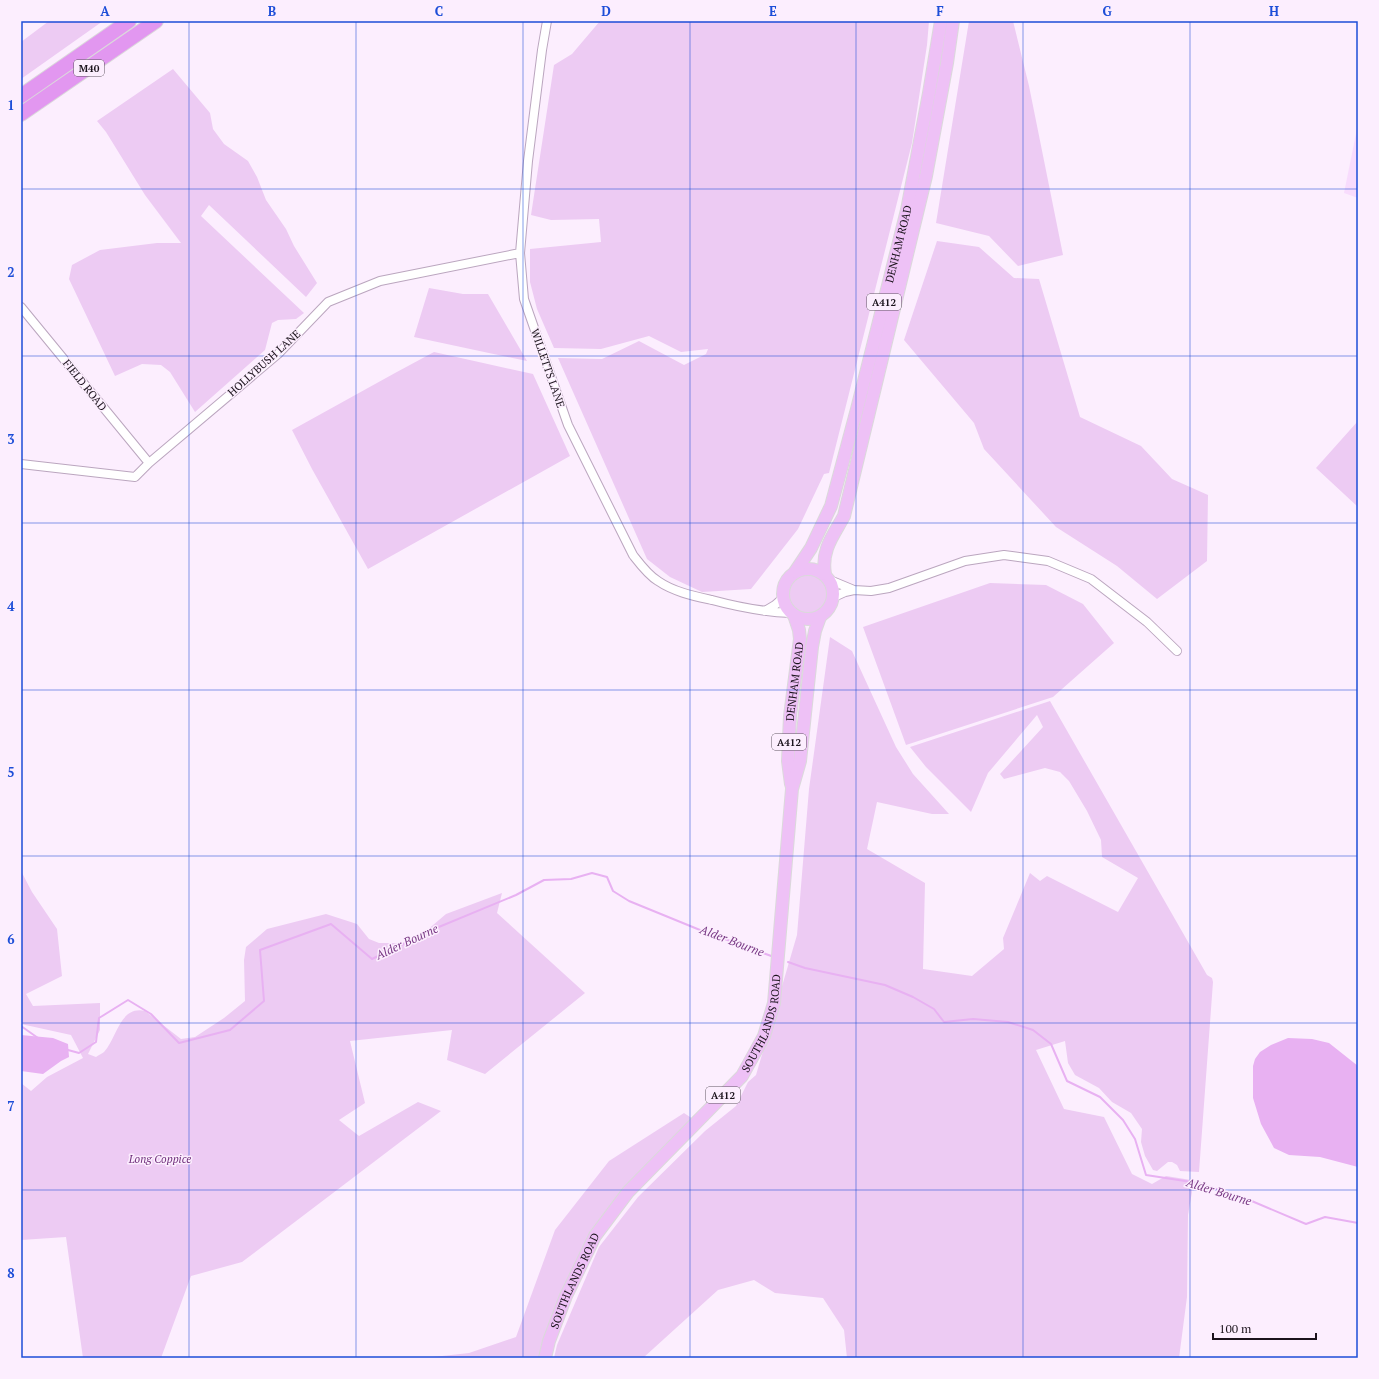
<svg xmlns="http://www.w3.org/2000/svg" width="1379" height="1379" font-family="'PT Serif',serif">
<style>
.built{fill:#f8dcfd}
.green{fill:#edcbf3}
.water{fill:#e8b1f2}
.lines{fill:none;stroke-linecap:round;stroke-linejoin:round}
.stream{stroke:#e8b1f2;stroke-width:2}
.street-casing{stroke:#bba6bf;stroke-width:10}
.primary-casing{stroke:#dbd9db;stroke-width:14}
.highway-casing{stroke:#dbd9db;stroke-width:16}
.street{stroke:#fff;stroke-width:8}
.primary{stroke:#eec1f6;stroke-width:12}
.highway{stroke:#e297f0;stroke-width:14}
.grid{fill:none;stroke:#1d4ed8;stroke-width:1;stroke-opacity:0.55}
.labels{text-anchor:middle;stroke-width:3;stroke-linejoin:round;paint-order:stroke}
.shield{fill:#fceefe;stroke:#5e5560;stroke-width:1}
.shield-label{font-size:10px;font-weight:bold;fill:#1b131c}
.street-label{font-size:11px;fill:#1b131c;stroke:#fceefe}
.park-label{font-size:11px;font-style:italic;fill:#71317d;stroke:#fceefe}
.water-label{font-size:12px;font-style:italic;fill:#793985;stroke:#fceefe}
.neatline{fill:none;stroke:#1d4ed8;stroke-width:1.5}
.grid-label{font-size:13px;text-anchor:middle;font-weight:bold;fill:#1d4ed8}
</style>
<rect width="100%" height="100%" fill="#fceefe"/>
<path class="built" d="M1358,124V198L1344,193Z"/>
<path class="green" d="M49,21H103L21,79V42Z
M600,21H929L927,45L912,143L829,473L824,474L798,529L751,589L702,592L670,577L647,559L558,358L602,359L639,341L684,365L706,354L708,349L681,352L649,336L601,349L554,348L537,309L530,282V249L601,242L599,219L551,220L531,215L554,65L572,54Z
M969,21H1013L1029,86L1063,255L1018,266L989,236L936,223Z
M173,69L210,113L213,129L224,144L248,161L257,177L266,200L286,229L294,246L317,283L306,297L209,205L201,216L304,313L296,319L278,320L272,323L265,350L195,412L170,372L161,365L142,364L115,376L69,279L72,265L100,250L157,243H181L145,195L106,132L97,121Z
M937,241L979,247L1014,278L1039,279L1080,417L1141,446L1172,479L1208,495L1207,561L1157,599L1117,566L1056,527L984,449L974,423L904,340Z
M429,288L463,294H488L527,361L414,337Z
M434,352L533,374L570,456L368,569L312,469L292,430L395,373Z
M1358,421V507L1316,468Z
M789 594a20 20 0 1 1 40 0a20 20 0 1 1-40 0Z
M990,583L1046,585L1083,604L1114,643L1053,697L906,745L863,627Z
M830,637L852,651L896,747L913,774L949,814H932L877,802L867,849L925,883L923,969L972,976L1004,949L1003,938L1030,873L1040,881L1047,876L1118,912L1138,878L1102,857L1101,840L1087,811L1069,781L1060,772L1045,768L1004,779L1000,774L1043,727L1037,715L988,773L971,812L926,767L910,747L1050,701L1207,975L1212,978L1213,982L1199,1172L1180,1171L1177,1165L1172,1162H1168L1157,1171L1153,1170L1145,1156L1141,1142L1142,1129L1131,1113L1112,1102L1099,1088L1075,1075L1068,1063L1065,1041L1036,1050L1064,1109L1104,1117L1132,1174L1152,1184L1166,1176L1191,1180L1192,1192L1188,1215L1187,1297L1179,1358H847L844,1330L823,1298L775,1293L754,1280L718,1290L643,1358H554L557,1345L599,1247L638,1197L705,1131L736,1106L748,1082L756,1075L797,935L809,789Z
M21,871L32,892L57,929L62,976L26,994L33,1006L100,1003V1030L88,1054L96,1057C98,1055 102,1054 104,1052C117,1038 120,1005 145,1011L181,1039L195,1037L224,1018L245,1001L244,960L246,947L267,929L326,914L357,924L369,939L379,943H412L446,914L502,893L497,913L585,993L485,1074L447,1060L452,1030L350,1041L365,1103L339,1120L359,1136L418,1102L441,1111L242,1262L191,1276L161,1358H83L66,1237L21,1240V1083L31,1091L47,1077L83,1058L71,1035L21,1024Z
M684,1113L693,1119L593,1230C569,1270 555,1315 540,1358H424L469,1353L516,1337L555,1230L609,1161Z"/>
<path class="water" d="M21,1035L53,1038L68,1044L69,1057L61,1061L43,1074L21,1071Z
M1288,1038L1312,1039L1329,1043L1358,1066V1167L1320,1157L1289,1155L1274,1148L1261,1124L1253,1098V1066L1255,1059L1260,1052L1271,1045Z"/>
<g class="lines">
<path class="stream" d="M788,962L805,968L885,985L913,997L934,1009L944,1022L973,1019L1008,1022L1033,1030L1051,1044L1067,1081L1100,1097L1123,1120L1135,1139L1146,1175L1198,1183L1247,1199L1306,1224L1325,1217L1358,1223
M21,1026L38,1038
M68,1050L79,1053L96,1042L99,1018L128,1000L151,1014L179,1043L230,1030L264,1001L260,950L331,924L372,959L434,929L516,895L544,880L571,879L592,873L607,877L613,891L629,901L700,930L774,957"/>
<defs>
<path id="street" d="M547,21L542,50L528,161L520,253L524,299L568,425L633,555C640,564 648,575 658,581C674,592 694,596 712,600C738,607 764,612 791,613
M21,307L149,463
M21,464L135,477L149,463L278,354L328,302L380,281L520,253
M830,580L854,590
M834,597L845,592L854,590L871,591L889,588L965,561L1004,555L1048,561L1091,579L1147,622L1177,651
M765,611L775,605L783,598"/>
<g id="primary">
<circle cx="808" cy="594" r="25"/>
<path id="s1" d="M795,572L811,548L831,506L857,409L907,210L929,93L941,21"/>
<path d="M825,574C821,550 833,536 844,516L926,176L947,63L953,21"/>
<path id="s2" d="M791,784L788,761L790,716L800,639L799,630L794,615"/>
<path id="s3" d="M545,1358L549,1341L566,1296L595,1236L628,1192L742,1076L764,1036L774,1003L792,789L800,761L812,647L815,631L820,617"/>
</g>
<path id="highway" d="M21,96L129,21
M21,114L156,21"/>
</defs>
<use href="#street" class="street-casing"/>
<use href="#primary" class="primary-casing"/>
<use href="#highway" class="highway-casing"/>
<use href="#street" class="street"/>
<use href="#primary" class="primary"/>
<use href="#highway" class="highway"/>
</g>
<path class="grid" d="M189,21V1358M356,21V1358M523,21V1358M690,21V1358M856,21V1358M1023,21V1358M1190,21V1358M21,189H1358M21,356H1358M21,523H1358M21,690H1358M21,856H1358M21,1023H1358M21,1190H1358"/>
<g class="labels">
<g class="shield">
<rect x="74" y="60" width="30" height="16" rx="3"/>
<rect x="867" y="294" width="34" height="16" rx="3"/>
<rect x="772" y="734" width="34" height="16" rx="3"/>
<rect x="706" y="1087" width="34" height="16" rx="3"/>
</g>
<g class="shield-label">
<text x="89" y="72">M40</text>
<text x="884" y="306">A412</text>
<text x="789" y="746">A412</text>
<text x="723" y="1099">A412</text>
</g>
<g class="street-label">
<text dy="4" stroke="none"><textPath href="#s1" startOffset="346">DENHAM ROAD</textPath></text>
<text transform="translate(264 363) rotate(-42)" y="4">HOLLYBUSH LANE</text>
<text transform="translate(548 368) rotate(71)" y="4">WILLETTS LANE</text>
<text transform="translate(85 385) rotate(51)" y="4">FIELD ROAD</text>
<text dy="4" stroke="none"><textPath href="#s2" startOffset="103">DENHAM ROAD</textPath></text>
<text dy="4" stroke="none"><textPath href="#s3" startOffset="407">SOUTHLANDS ROAD</textPath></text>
<text dy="4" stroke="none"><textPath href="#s3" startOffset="83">SOUTHLANDS ROAD</textPath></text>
</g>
<g class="park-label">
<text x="160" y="1163">Long Coppice</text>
</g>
<g class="water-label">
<text transform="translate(732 941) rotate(21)" y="4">Alder Bourne</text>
<text transform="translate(407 942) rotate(-25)" y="4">Alder Bourne</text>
<text transform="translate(1219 1192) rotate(17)" y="4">Alder Bourne</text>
</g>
</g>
<rect width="1379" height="1379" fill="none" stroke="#fceefe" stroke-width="44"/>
<path d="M1213 1333v6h103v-6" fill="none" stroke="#1b131c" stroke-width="2"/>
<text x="1219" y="1333" font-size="12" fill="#1b131c" stroke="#fceefe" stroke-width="3" paint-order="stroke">100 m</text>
<rect x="22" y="22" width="1335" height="1335" class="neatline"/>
<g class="grid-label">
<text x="105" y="16">A</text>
<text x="272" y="16">B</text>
<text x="439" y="16">C</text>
<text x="606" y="16">D</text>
<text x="773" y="16">E</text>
<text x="940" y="16">F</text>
<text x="1107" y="16">G</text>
<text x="1274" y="16">H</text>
<text x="11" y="110">1</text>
<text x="11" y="277">2</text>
<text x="11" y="444">3</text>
<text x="11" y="611">4</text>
<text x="11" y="777">5</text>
<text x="11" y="944">6</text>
<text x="11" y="1111">7</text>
<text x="11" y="1278">8</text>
</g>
</svg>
